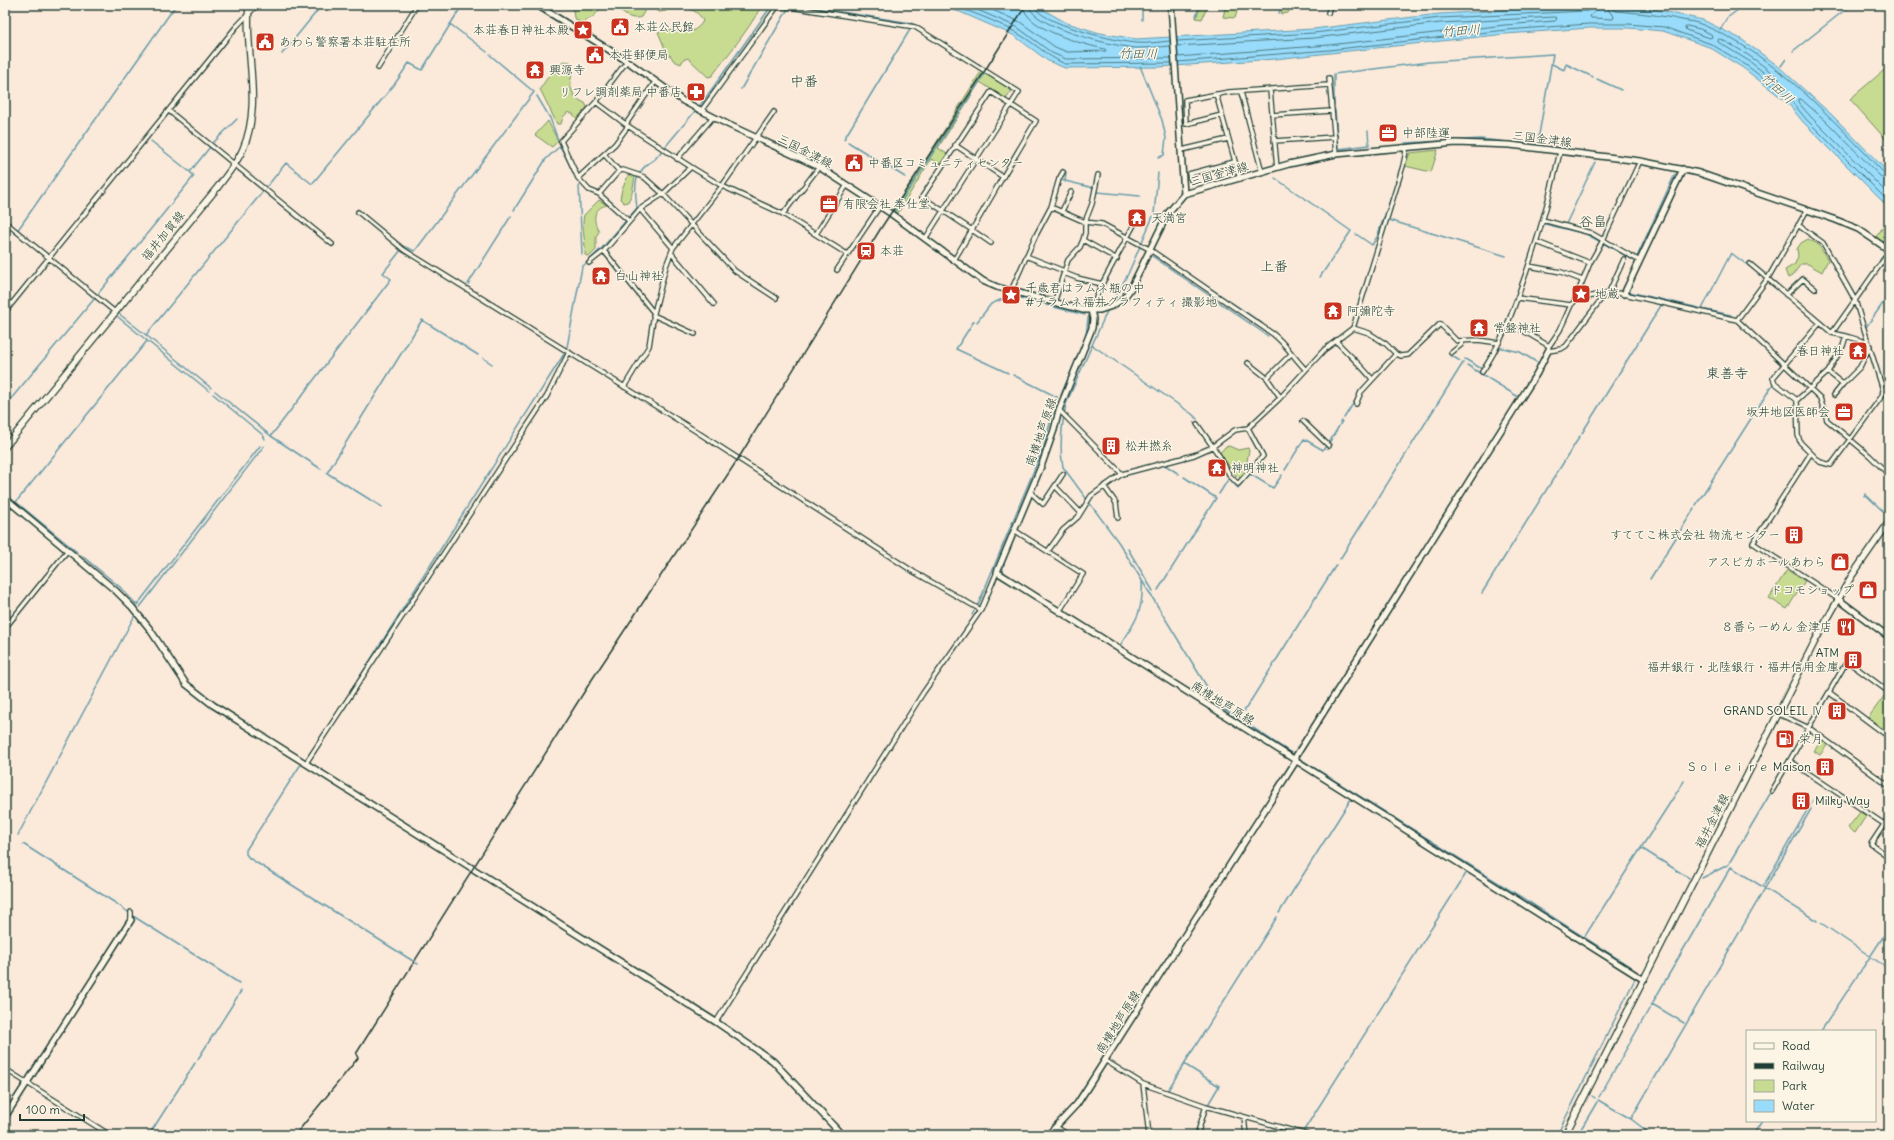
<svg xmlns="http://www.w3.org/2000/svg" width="1894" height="1140" font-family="Delius,'Klee One',sans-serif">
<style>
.green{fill:#c8dc91;stroke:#748c62}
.water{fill:#98dbfa;stroke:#689cab}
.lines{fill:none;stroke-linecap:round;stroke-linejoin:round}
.shore{stroke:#4f7c83;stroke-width:1}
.stream{stroke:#689cab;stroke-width:1.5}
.street-casing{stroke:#1f3d34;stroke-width:6}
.secondary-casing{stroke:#1f3d34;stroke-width:8}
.primary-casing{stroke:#1f3d34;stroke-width:8}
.street{stroke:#fcf5e5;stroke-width:3.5}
.secondary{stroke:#fcf5e5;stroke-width:5}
.primary{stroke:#fcf5e5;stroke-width:5.5}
.rail{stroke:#1f3d34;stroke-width:1.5}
.labels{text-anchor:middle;stroke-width:3;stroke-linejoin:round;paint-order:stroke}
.poi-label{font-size:12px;fill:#1f3d34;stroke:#fcf5e5;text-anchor:start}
.street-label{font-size:12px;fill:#1f3d34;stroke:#fcf5e5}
.water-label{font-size:13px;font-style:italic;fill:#375d5c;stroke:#fcf5e5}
.quarter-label{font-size:14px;fill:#1f3d34;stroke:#fcf5e5}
</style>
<rect width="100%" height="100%" fill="#fbeada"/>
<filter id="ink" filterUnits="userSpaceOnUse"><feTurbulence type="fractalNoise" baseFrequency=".025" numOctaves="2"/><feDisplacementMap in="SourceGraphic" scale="8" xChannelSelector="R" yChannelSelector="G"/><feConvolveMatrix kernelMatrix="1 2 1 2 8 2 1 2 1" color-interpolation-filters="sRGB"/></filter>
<g filter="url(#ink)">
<path class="green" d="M568,5H604L593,17L581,23L574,18L573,10Z
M613,5H761V7C747,32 729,53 712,76L708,77L688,58L683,60L681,64L674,61L670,55H664V46L658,32C676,25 690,42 703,21C697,7 680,6 666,6V11L660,12L650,8L645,10L641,17C629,21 622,12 613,5Z
M1201,5H1208L1202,19L1196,18Z
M1226,5H1239L1235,18L1223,17Z
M1284,5H1291L1288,13L1281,14Z
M563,61L570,62L573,66L570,85L575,98L585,103L587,107L577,119L573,114L568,112L563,117L561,124H557L540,89L550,74L560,70L559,67Z
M1889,66V143L1850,99Z
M982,70L1013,89L1006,99L980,82L938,148L947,154L940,164L931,159L898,213L894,210Z
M548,121L558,141L552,147L535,135Z
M1438,150L1431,172L1405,166L1410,153Z
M629,174L635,177L632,193L628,202L624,203L620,199L622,189Z
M599,200L607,205C593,208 592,220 599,231L596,237V250L589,257L585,255C586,241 581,229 584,215Z
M1886,223L1889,226V247L1876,237Z
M1808,239L1818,244L1828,260L1822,272L1808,264H1801L1792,276L1788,278L1785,270L1795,264L1798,256L1797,249L1801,243Z
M1229,446L1238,450L1248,448L1249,451L1247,461L1250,468L1242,478L1236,476L1220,453L1225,447Z
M1787,570L1805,581L1787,609L1769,598Z
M1887,692L1889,694V729L1887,732L1868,718Z
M1822,740L1828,744L1820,755L1814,751Z
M1860,812L1866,816L1855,833L1848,828Z"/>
<path class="water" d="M934,5H1035L1067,23L1100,33L1136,39L1313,29L1439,14L1524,9L1606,6L1653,9L1703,20L1741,39L1777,65L1832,115L1887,171L1889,173V208L1803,122L1787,102L1743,68L1709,47L1663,31L1628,28H1590L1506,34L1275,59L1160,67L1065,68L1048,61L1013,35L960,12Z"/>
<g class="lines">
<path class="shore" d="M949,5C970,11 996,21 1015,32C1034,42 1045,55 1065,64L1171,63
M966,5L1017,27L1052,53L1066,59L1171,58
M981,5L1020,22L1055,47L1067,52L1106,51L1105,49C1085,45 1024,29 1023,5
M1029,5C1030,27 1117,47 1136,48C1148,48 1159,47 1170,46
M1034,5C1036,23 1119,42 1136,43C1147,44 1159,42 1170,41
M1597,5L1596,11L1590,16L1591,18L1613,19L1614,16L1609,11L1607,5
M1612,5L1613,9L1616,11C1639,13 1660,15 1682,20C1689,21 1697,22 1703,25C1774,54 1832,119 1885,174L1889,175
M1687,26L1700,29L1711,34L1712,37L1710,38L1686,30L1685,27Z
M1720,39C1741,49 1761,63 1779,79V82H1776L1749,61L1718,42V40Z
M1177,41L1314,33L1440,18L1587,11L1591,9L1592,5
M1177,46L1314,38L1440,23L1555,17L1557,19L1555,21L1505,25L1329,45L1178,57
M1178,62L1329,50L1506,30L1589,24H1628L1664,27L1711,44L1746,65L1789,98L1806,119L1889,202
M1889,180L1881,177L1826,121L1801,99H1798V102L1810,116L1889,195"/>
<path class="stream" d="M764,5L769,9
M796,5L911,23L916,26
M1142,5V20
M1279,13L1282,5
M1196,16L1200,5
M450,24L487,52
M1720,30L1727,18L1739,9L1741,5
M936,38L975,62
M1793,51L1851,5
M282,54L322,5
M979,64L981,66
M1552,64L1564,70L1566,64L1593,77
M1140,66L1162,120L1166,138L1164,155L1158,158
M1781,66L1786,59
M984,67L987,70
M1597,79L1621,90
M741,89L788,9
M537,96L550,118L558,140
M1334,105V74L1429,62L1553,54L1537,146
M699,107L770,8
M1335,110L1338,149L1369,145L1368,131
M844,139L911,28
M151,141L190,172
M214,142L237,119
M848,142L905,177
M1405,143L1481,139L1533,145
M1275,178L1351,231L1320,277
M1061,180L1094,188
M1065,182L1066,172
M579,185L582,254
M1097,192L1140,196
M514,210L546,159L560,146L576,178
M895,211L985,73
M1389,220L1506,256
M1545,224L1586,234L1599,241
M1566,224L1595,162
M17,231L176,5
M1356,234L1372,245L1377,237L1393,192
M1603,243L1635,261L1675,174
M405,247L415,251L534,92L490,55
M1152,256L1268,336
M1880,260L1884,255
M50,261L112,312
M1884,263L1889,266
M1640,265L1629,292L1699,308
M1199,281L1262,323
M468,284L511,216
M97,295L194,176L190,172L210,147
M1010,295L1042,304
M1046,305L1085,315
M1110,306L1128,274L1154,214L1158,173
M1108,309L1066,404C1062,424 1059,448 1063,467L1119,543L1215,700L1220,706L1294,755
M118,313L146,335L286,163L312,184L394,85L409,63L422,70L461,7L463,5
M1731,315L1702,309L1731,253L1757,272
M118,317L209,391
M974,321L956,349L1008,373
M977,322L991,304L1007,297
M1866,327L1889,295
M146,335L211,388
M1086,336L1088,318
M1092,345L1192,414L1197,419
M567,347L582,267L603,247L637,208C634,185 633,172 655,159L696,110
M1498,347L1520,352L1538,363
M1452,356L1460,361
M483,358L492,364
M1465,359L1482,369L1487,360
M1467,365L1520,398
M215,391L271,436L391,279L383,273L401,250
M213,394L263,435L265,439
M1061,395L1085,339
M5,406L95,298
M1344,418L1358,396
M1582,433L1662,304
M271,436L321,469
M1329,443L1342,421
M1165,465L1179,474
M1285,470L1304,439L1323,450L1326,446
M1219,494L1229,478L1238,488L1250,474L1273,488L1282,475
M1864,496L1865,494L1887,515
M1696,505L1773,384
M382,507L327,473L422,320L478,355
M1128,549L1153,591
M77,552L16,502L147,341
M81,555L120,587L137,605L260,446
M1340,559L1463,363
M1002,565L1004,574
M1650,579L1694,509
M1158,590L1216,498L1184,477
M1482,593L1580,436
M978,605L1044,446L1057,397L1013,375
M140,607L264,446
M972,615L974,611
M1119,647C1135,623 1144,611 1142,581
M1243,713L1336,565
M335,716L564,354
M1297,757L1529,902L1632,968
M301,764L246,850V854L249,858L413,961
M18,835L135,615
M23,844L117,904L128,912
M1641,848L1684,781
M1702,878L1728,865L1770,794
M1764,885L1813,800
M1279,913L1351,799
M133,916L239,983
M1821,923L1889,969
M1585,936L1641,848L1689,878
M416,963L418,964
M1653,1002L1731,867L1817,921
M1821,1031L1889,928
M198,1059L241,991
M1184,1064L1277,917
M1168,1090L1184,1064L1219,1086L1209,1103
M1592,1096L1595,1098
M1599,1097L1652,1004L1684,1023
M1598,1100L1631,1119
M149,1135L195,1063
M1301,1135L1467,872
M1557,1135L1635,979
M1580,1135L1578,1134L1597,1102
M1652,1135L1631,1119L1811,809
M1753,1135L1762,1121"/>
<defs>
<path id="street" d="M1328,13L1330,5
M627,61L596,102L561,141L578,178L589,190L599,194L629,221
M378,68L417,5
M1329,78L1336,154
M1270,90L1277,168
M1241,92L1262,172
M1216,94L1240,179
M596,102L628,126L691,167L722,186L783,214L847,254
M169,111L332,244
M701,111L777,7L784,6L915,27L1019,92L925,239
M1222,115L1186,124L1185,100L1229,92L1329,85
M1272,115L1331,111
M626,124L655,82
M1274,141L1335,137
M955,145L1003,177
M1182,150L1228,139
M604,154L619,171
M677,159L713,117
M578,178L615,144L628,126
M1191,180L1189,174L1234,162
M599,194L619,171L623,170L644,177L663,194L735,271L776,298
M1051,207L1085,222L1102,224L1149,249L1273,334C1286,344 1294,358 1305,369
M640,209L673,248
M1062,211L1071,192
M358,212L404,250L694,430L914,572L981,610
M783,214L819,167
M1543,220L1591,233L1638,260
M5,222L115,312
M1798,225L1823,243L1855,300L1883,390L1882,396L1831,465L1820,462L1811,453
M816,234L847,185
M1083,240L1117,259
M1537,242L1590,263
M604,251L654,313
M672,254L714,304
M1026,256L1064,271
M954,260C982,214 1008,167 1036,121L991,92L922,197C945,212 968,227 991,243
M589,263L604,251L640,209L663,194L691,167
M1750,264L1832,333L1846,336L1843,346L1828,372L1797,400
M1529,266L1561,272L1582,280
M837,270L880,206
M1064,273L1077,278L1102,284
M1011,291L1035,237L1051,207L1059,179L1063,172
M1609,292L1624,259
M1786,295L1803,279L1815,289
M1577,296L1586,297L1605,294
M1517,298L1571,305
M1054,303L1068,260L1080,247L1083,240L1085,233V222L1092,204L1098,175
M1091,310L1102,284L1135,223
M5,312L236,27L257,5
M653,315L695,334
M1737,320L1768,278L1807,210
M1819,324L1773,378L1775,383L1797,400L1798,435L1800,442L1811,453L1753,543L1838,599
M1507,326L1522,330L1549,346
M1353,328L1369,333L1386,344L1396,354L1401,356L1408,355L1440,324L1457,341L1478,340L1499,343
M1832,333L1889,252
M1846,336L1869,343
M1336,341C1348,354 1361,365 1372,379
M1548,351L1561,349L1566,346L1605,294L1609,292L1624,294L1737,320L1820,398L1827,420L1870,456L1889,475
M1548,351L1549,346L1560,330L1571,305L1574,302L1590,263L1603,240L1640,161
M1451,353L1461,345L1463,341
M1248,363L1267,378
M1482,372C1499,347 1509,322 1519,293C1536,247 1549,200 1560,152
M1828,372L1843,384L1860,367L1870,346
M624,387L649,346L654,313L666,266L673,248L722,186L774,112
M1834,395L1843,384
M1280,397L1267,378L1291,354
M1356,404L1361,392L1396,354
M1059,410L1122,474
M1303,421L1329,446
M1197,424L1220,457L1230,476L1238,484L1263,456L1248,428
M1063,474L1055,486L1080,512
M1104,486L1116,503L1118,518
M1030,492L1043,504L1055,486
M1014,530L1083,574L1059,612
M1048,551L1063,530L1078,517L1091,496L1122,474L1194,455L1212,447L1235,430L1248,428L1279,399L1324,350L1353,328L1403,166L1406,151L1403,147
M5,628L68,550
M1830,693L1889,737
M1779,714L1809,728L1889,786
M1790,761L1884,824
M306,763L547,396L569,352
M1772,791L1847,661L1889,692
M1889,817L1871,844L1889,857
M131,920V912
M716,1022L923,693L981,610L997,572
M1106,1061L1143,1084L1206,1106L1308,1135
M5,1069L110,1135
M1143,1084L1149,1135
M1244,1117L1246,1135
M1056,1127L1069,1135
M1197,1135L1206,1106
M1275,1135L1278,1127"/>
<path id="secondary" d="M537,5L627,61L683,101L727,124L819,167L890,213L983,281L997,287L1083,310H1100L1112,306L1124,298L1131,288L1168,213L1184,194L1289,164L1336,154L1456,143L1510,145L1640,161L1699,173L1836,220L1858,229L1889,250
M1171,5L1184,194
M1624,294L1683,169
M1091,310L1093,319L1092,328L1059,410L1054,430L1042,464L997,572L1644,980
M5,498L116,591L132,607L149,628L186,684L213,705L716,1022L773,1061L842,1135
M1838,599L1889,637
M1296,761V756L1537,373L1548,351
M5,1117L131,920
M1048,1135L1077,1104L1296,761"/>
<path id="primary" d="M5,447L217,188C226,176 237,163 243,149C263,103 244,52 249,5
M1565,1135L1815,641L1851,577L1889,522"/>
</defs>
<use href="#street" class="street-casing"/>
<use href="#secondary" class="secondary-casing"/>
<use href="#primary" class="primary-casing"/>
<use href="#street" class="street"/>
<use href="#secondary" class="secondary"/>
<use href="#primary" class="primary"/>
<path class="rail" d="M295,1135L358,1058L356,1054L591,681L738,459L881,228L984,72L1026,5"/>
</g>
</g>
<defs>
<symbol id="civic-square" viewBox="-11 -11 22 22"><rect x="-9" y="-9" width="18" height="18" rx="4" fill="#c8321e" stroke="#fcf5e5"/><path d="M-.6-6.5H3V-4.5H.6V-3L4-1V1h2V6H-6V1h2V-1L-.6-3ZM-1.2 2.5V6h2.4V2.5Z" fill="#fff"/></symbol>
<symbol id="sight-square" viewBox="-11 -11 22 22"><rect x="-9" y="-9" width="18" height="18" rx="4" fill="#c8321e" stroke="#fcf5e5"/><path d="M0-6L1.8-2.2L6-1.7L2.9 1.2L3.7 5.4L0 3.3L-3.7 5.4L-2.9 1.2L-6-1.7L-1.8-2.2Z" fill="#fff"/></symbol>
<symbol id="temple-square" viewBox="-11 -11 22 22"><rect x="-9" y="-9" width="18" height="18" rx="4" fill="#c8321e" stroke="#fcf5e5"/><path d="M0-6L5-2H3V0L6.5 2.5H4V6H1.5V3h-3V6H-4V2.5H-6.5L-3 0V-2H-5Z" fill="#fff"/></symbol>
<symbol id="pharmacy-square" viewBox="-11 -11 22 22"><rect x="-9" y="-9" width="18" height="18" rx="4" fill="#c8321e" stroke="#fcf5e5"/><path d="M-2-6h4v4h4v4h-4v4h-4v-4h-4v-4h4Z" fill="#fff"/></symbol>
<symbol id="office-square" viewBox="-11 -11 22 22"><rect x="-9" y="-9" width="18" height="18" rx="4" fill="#c8321e" stroke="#fcf5e5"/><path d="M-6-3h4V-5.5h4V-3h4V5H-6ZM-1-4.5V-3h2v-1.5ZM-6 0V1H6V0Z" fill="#fff"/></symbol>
<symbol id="station-square" viewBox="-11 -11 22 22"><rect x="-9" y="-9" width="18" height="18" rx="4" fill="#c8321e" stroke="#fcf5e5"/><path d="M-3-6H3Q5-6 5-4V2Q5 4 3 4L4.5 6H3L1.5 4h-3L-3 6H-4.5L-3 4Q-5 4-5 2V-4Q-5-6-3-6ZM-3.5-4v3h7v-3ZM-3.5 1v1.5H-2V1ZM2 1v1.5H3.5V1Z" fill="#fff"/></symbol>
<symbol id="building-square" viewBox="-11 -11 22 22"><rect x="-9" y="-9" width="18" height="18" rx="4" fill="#c8321e" stroke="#fcf5e5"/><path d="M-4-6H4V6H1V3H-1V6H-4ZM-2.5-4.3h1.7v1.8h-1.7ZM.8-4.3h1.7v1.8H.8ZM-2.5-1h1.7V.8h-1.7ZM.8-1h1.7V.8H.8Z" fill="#fff"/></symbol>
<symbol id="shop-square" viewBox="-11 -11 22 22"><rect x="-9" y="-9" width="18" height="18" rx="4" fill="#c8321e" stroke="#fcf5e5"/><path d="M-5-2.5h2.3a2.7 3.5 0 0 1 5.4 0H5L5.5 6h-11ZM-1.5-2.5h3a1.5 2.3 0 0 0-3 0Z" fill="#fff"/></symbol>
<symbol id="restaurant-square" viewBox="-11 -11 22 22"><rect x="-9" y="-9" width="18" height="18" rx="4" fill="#c8321e" stroke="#fcf5e5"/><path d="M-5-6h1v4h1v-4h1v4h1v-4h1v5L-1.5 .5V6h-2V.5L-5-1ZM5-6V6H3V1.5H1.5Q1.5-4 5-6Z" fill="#fff"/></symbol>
<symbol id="fuel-square" viewBox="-11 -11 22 22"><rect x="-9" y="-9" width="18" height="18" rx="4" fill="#c8321e" stroke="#fcf5e5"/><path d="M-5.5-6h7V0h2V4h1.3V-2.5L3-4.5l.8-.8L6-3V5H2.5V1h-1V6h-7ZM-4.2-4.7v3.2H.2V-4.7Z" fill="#fff"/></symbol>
</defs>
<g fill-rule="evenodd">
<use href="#civic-square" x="609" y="16" width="22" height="22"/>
<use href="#sight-square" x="572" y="19" width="22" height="22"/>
<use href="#civic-square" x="254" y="31" width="22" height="22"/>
<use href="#civic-square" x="584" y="44" width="22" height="22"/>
<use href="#temple-square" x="524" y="59" width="22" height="22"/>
<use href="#pharmacy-square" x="685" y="81" width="22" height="22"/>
<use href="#office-square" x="1377" y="122" width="22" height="22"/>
<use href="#civic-square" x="843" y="152" width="22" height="22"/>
<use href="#office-square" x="818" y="193" width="22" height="22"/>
<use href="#temple-square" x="1126" y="207" width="22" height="22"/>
<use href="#station-square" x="855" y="240" width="22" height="22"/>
<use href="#temple-square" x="590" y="265" width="22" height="22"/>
<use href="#sight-square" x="1570" y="283" width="22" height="22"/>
<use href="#sight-square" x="1000" y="284" width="22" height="22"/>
<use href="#temple-square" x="1322" y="300" width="22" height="22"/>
<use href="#temple-square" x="1468" y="317" width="22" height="22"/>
<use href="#temple-square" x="1847" y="340" width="22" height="22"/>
<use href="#office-square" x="1833" y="401" width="22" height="22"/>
<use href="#building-square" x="1100" y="435" width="22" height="22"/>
<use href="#temple-square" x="1206" y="457" width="22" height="22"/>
<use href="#building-square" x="1783" y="524" width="22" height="22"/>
<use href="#shop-square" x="1829" y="551" width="22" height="22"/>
<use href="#shop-square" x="1857" y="579" width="22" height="22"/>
<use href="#restaurant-square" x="1835" y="616" width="22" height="22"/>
<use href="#building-square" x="1842" y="649" width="22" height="22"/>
<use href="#building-square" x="1826" y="700" width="22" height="22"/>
<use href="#fuel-square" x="1774" y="728" width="22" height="22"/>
<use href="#building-square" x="1814" y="756" width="22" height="22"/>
<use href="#building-square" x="1790" y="790" width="22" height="22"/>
</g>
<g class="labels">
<g class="poi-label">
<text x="634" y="31">本荘公民館</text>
<text x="569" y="34" text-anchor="end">本荘春日神社本殿</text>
<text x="279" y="46">あわら警察署本荘駐在所</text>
<text x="609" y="59">本荘郵便局</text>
<text x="549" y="74">興源寺</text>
<text x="682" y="96" text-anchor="end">リフレ調剤薬局 中番店</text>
<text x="1402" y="137">中部陸運</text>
<text x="868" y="167">中番区コミュニティセンター</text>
<text x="843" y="208">有限会社 奉仕堂</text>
<text x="1151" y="222">天満宮</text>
<text x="880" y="255">本荘</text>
<text x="615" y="280">白山神社</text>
<text x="1025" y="292">千歳君はラムネ瓶の中<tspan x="1025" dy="14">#チラムネ福井グラフィティ 撮影地</tspan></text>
<text x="1595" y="298">地蔵</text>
<text x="1347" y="315">阿彌陀寺</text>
<text x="1493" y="332">常盤神社</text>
<text x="1844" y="355" text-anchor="end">春日神社</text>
<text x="1830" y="416" text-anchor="end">坂井地区医師会</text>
<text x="1125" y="450">松井撚糸</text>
<text x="1231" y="472">神明神社</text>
<text x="1780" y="539" text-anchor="end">すててこ株式会社 物流センター</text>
<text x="1826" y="566" text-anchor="end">アスピカホールあわら</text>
<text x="1854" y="594" text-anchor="end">ドコモショップ</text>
<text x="1832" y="631" text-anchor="end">８番らーめん 金津店</text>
<text x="1839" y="657" text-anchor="end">ATM<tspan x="1839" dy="14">福井銀行・北陸銀行・福井信用金庫</tspan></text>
<text x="1823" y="715" text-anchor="end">GRAND SOLEIL Ⅳ</text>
<text x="1799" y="743">栄月</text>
<text x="1811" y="771" text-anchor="end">Ｓｏｌｅｉｒｅ Maison</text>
<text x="1815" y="805">Milky Way</text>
</g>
<g class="street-label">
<text transform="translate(1542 139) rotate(7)" y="4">三国金津線</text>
<text transform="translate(805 151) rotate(27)" y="4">三国金津線</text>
<text transform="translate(1219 174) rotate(-16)" y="4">三国金津線</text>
<text transform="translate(163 236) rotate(-51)" y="4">福井加賀線</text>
<text transform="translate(1041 432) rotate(-71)" y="4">南横地芦原線</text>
<text transform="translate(1223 703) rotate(32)" y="4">南横地芦原線</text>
<text transform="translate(1712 821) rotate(-63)" y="4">福井金津線</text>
<text transform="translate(1118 1022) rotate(-58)" y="4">南横地芦原線</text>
</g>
<g class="water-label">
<text transform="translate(1461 30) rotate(-4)" y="5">竹田川</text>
<text transform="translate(1138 53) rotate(1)" y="5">竹田川</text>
<text transform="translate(1778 88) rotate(43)" y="5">竹田川</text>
</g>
<g class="quarter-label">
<text x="804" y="86">中番</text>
<text x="1593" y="226">谷畠</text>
<text x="1274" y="271">上番</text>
<text x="1727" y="378">東善寺</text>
</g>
</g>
<rect width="1894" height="1140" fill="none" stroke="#fcf5e5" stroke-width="20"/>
<rect x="10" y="10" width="1874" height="1120" fill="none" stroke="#1f3d34" stroke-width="1.5" filter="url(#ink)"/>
<rect x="1746" y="1030" width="130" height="92" fill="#fcf5e5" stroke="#a4ab9e"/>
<rect x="1754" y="1043" width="20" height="6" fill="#fcf5e5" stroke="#a4ab9e"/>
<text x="1782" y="1050" font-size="12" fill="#1f3d34">Road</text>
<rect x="1754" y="1063" width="20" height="6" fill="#1f3d34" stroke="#a4ab9e"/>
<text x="1782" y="1070" font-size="12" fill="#1f3d34">Railway</text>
<rect x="1754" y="1080" width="20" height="12" fill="#c8dc91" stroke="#a4ab9e"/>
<text x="1782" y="1090" font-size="12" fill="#1f3d34">Park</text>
<rect x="1754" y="1100" width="20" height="12" fill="#98dbfa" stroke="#a4ab9e"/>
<text x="1782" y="1110" font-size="12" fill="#1f3d34">Water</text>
<path d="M20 1114v6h64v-6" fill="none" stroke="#1f3d34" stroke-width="2"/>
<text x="26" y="1114" font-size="12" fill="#1f3d34" stroke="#fcf5e5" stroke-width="3" paint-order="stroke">100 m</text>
</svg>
